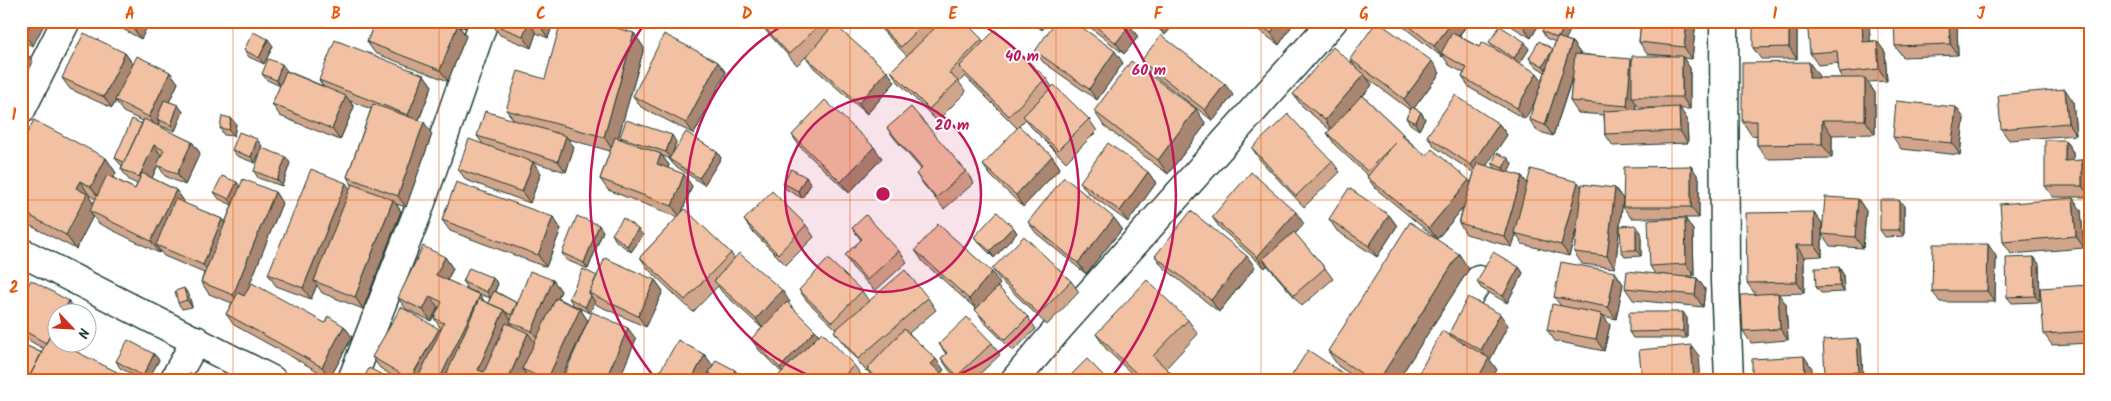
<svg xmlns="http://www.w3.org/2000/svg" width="2111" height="401" font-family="Kalam,sans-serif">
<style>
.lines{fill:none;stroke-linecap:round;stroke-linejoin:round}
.street-casing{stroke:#1f3d34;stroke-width:31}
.secondary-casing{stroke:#1f3d34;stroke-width:31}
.street{stroke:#fff;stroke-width:28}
.secondary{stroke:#fff;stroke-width:28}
.wall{fill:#d0a58b;stroke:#1f3d34;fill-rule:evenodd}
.shaded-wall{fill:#a98671;stroke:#1f3d34}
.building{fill:#f2c0a2;stroke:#1f3d34}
.grid{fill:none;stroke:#e8590c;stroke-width:1;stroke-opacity:0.55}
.ring{fill:none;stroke:#c2185b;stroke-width:2.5}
.centre{fill:#c2185b;stroke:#fff;stroke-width:2.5}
.ring-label{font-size:15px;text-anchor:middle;font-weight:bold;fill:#c2185b;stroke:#fff;stroke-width:4;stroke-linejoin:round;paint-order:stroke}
.neatline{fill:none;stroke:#e8590c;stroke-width:2}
.grid-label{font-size:16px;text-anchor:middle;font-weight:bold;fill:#e8590c}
</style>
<rect width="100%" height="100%" fill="#fff"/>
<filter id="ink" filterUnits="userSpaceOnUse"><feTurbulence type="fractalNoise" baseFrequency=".02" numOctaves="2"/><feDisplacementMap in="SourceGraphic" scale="10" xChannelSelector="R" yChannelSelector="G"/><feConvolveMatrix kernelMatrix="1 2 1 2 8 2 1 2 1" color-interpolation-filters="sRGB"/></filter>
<g filter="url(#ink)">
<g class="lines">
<defs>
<path id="street" d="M1724,21L1725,281L1729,380
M21,110L66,21
M174,380L196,340
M352,380L417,214L484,21
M1015,380L1058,329L1333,21
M1413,380L1479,280"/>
<path id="secondary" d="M21,252L272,380"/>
</defs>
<use href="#street" class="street-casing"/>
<use href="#secondary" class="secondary-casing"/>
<use href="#street" class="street"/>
<use href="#secondary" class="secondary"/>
</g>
<path class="wall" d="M21,21L33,46L21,41Z
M108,21H150L141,39Z
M375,21H467L465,28L459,26L466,36L448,81L375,53L367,42Z
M493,21H554L548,38L536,33L531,48L500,35L492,24Z
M713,21H741L739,29Z
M759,21H828L832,27L887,71L895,82L867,114L814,68L806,57L797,65L766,31Z
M873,21H964L984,42L1046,78L1052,87L1089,119L1097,131L1066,162L1031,127L1026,119L1017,128L965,76L959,82L966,92L937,121L899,83L891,71L907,56Z
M1031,21H1049L1042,30Z
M1082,21H1125L1138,37L1124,54Z
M1150,21H1174L1175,23L1165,35Z
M1246,21H1295L1279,45Z
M1396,21H1470L1459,36L1479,47L1494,49L1489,42L1529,49L1520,63L1542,81L1545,72L1534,65L1529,58L1553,49L1555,42L1546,38L1542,31L1572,42L1580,53V54L1632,60L1671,56L1647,54L1639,42L1641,21H1696L1692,59L1683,58L1690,68V109H1680L1687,119L1688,143L1613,146L1605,134L1604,115L1578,113L1570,101L1573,76L1553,136L1537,131L1529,119L1536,99L1525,119L1470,88L1462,77L1464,73L1449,65L1443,56L1442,57ZM1636,103L1640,108H1662L1636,110Z
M1503,21H1541L1531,38Z
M1797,21V59H1761L1753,48Z
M1869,21L1870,41H1877L1885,52L1887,81L1868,82L1875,93V134L1832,135V158L1767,159L1757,145V135L1752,136L1742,121L1819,76V78H1842L1839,73L1838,63L1818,65L1810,53Z
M1957,21L1958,55L1903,57L1895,46Z
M634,33L644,48L618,138L622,139L620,137L676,142L672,154L717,152L721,158L704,185L674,165L669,159V158L662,156L669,165L668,168L692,186L682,212L731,253L734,258L790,302L788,303L815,330L819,335L854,365L862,376L859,380H782L779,375L782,373L759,350L751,339L762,328L722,292L718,286L693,312L648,269L640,257L678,217L608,190L600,179L610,151L568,139L574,147L566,172L533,162L541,173L530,203L466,180L458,169L483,144L477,136L513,119L506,110Z
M273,46L264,64L249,57L244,50Z
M1035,51L1123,63L1097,100L1043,62Z
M125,53L133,64L170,72L178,83L169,102L178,105L183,112L175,131L161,126L159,123L158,126L192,142L200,153L185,185L165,176L158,165L152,178L176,190L184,201L183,203L222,219L225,223L232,205L219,199L214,192L240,187L275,192L282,203L246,293L325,323L344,326L352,337L330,378L234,325L226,314L232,303L209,294L201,282L204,273L164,256L160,251L159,253L98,223L93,216L76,249L21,221V144L106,158L116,173L113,178L135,189L137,184L129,180L121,169L122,165L120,164L115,158L143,121L123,112L116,101L112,108L70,89L62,78ZM90,196L96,199L93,203L89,197Z
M1350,59L1440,73L1414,108L1421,112L1425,119L1419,130L1410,124L1406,118L1410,110L1367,78L1372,85L1363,96L1403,134L1408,140L1426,156L1471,182L1474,173L1435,147L1427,136L1499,124L1507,135L1486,166L1496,169L1492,163L1508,158L1512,164L1508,173L1522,176L1527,184L1582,187L1615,188L1623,199L1615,268L1582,264L1574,252L1577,227L1569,256L1522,244L1516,234L1512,247L1466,234L1459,223L1463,208L1437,239L1375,188L1367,177L1368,176L1335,145L1327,133L1330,130L1301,105L1293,94L1354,65Z
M1141,61L1233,95L1213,121L1149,72Z
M718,62L726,73L694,134L641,107L633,96Z
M287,71L323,86L319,80L424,75L432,86L419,120L432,134L406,207L396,204L401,211L363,309L322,293L317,285L311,299L276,286L268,274L350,189L352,185L347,177L371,109L350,101L354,107L340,140L280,116L272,104L280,86L267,80L262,74Z
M2073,101L2076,135L2009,140L2001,129Z
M1094,111L1206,124L1168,174L1104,126Z
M1964,118L1960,155L1901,149L1893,137Z
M236,124L234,136L224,135L220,128Z
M887,128L966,171L974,183L944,209L924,185L916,174L921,169L895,139Z
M792,135L882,158L849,193L800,147Z
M2065,140L2073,152V161L2082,160L2090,172V197H2053L2045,186Z
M262,146L255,163L237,156L232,150Z
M1252,148L1332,161L1340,172L1304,207L1260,160Z
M1052,156L1060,168L1023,207L991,176L983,165Z
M290,163L282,186L258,178L254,171Z
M1691,166L1699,178V218H1631L1623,207Z
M1148,172L1156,183L1128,222L1088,193L1080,182Z
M806,177L811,184L802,198L787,190L783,183Z
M1858,199L1866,211L1863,248L1830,246L1822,234Z
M1904,206V236L1885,237L1880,230Z
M2081,210L2084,248L2011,254L2003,242Z
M1814,212L1822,223V256L1804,257V293L1778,294L1786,304L1788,340L1751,343L1743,331L1755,294L1747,283Z
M1389,215L1397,226L1377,257L1337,231L1329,219Z
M553,217L561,229L546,267L450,231L442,220Z
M1212,217L1304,224L1295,234L1325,268L1333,279L1302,306L1267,265L1265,268L1220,228Z
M1114,218L1122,229L1086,274L1036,233L1028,222Z
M1685,218L1693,230L1694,276H1683L1697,278L1705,289L1703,307L1633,300L1625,288L1655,274L1650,266Z
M744,220L806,225L814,237L786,265L752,231Z
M1013,227L1017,233L994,258L979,243L974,237Z
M852,228L899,251L907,262L875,291L852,267L845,255L861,240Z
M603,231L588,269L566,260L562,253Z
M1641,232V256L1625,257L1621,250Z
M612,234L643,235L631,252L616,241Z
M915,250L1000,284L986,299L1028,317L1036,329L1013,351L983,321L976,309L923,262Z
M1155,256L1255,267L1219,312L1163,267Z
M1996,256L1995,302H1940L1932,291Z
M445,257L453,269L447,280L480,295L484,301L488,303L490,298L467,289L463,282L493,278L498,284L495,291L517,303L553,280L561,291L558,298L580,309L588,321L560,380H530L526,374L524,380H399L380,368L372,357L440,331L441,329L434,318L439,308L438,307L431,321L406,309L398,298Z
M2034,257L2039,264L2040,302L2012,303L2007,297Z
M1519,267L1523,273L1507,303L1481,288L1477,282Z
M1839,267L1843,274L1844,292L1821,293L1816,287Z
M992,269L1071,281L1079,292L1047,325L1000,280Z
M1469,269L1398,380H1359L1338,366L1328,351Z
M1615,272L1623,284L1616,319L1603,316L1610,325L1604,351L1555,341L1547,330L1561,306L1554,297Z
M597,276L655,280L663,291L646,327L597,305L595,302L590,313L573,305L569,298Z
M2090,285V343L2052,345L2044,334Z
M799,290L862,291L869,301L928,298L936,310L909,333L944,370L941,373L948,380H874L867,370L866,371L842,342L834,331L836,329L807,301Z
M189,295L192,307L182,309L178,303Z
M21,299L77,312L76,314H58V344L129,378L131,380H26L21,377V343L42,353L44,349L21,336Z
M1687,318V338H1633L1629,332Z
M1188,320L1198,334L1166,368L1172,374L1176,380H1138L1106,349L1096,334Z
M1508,325L1490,360L1497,370L1451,336L1449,333Z
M1857,338L1861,344L1863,378L1829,380L1825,374Z
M636,339L620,376L627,380H562Z
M992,343L1000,355L973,380H958L949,370L941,358L946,354L939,344Z
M154,354L159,360L148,380H143L120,368L116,361Z
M705,355L713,366L740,376L738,380H714L709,373L705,380H655Z"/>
<path class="shaded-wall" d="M32,21H46L33,46L25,35Z
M136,21H150L141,39L133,28Z
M460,21H467L465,28Z
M542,21H554L548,38L540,26Z
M733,21H741L739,29Z
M1036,21H1049L1042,30Z
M1167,21H1174L1175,23L1165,35L1160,29Z
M1279,21H1295L1279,45L1271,33Z
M1453,21H1470L1444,55L1441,53L1443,56L1442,57L1434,46Z
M1526,21H1541L1531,38L1523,26Z
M1567,21H1575L1563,45L1558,39Z
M1687,21H1696L1692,59L1684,47Z
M1789,21H1797V59L1789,47Z
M1862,21H1869L1871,53L1863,42Z
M1949,21H1957L1958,55L1950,44Z
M529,22L536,33L531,48L523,36Z
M458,24L466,36L448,81L440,70Z
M1130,25L1138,37L1124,54L1116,43Z
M634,33L644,48L614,152L604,137Z
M268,39L273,46L264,64L259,58Z
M1877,41L1885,52L1887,81L1879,69Z
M1525,42L1529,49L1519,65L1514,58Z
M1572,42L1580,53L1553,136L1545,125Z
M1553,49L1548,73L1543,66Z
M1115,51L1123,63L1097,100L1089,89Z
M125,53L133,65L112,108L104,97Z
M29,56L33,62L21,86V71Z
M1682,56L1690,68V109L1682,97Z
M1631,59L1639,70L1632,97L1636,103L1635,118L1627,106Z
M1432,61L1440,73L1412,111L1404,99Z
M718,62L726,73L694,134L686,123Z
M1809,62L1819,76V93L1809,78Z
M282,64L287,71L280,86L276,80Z
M887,71L895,82L867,114L859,103Z
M170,72L178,83L160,121L157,119L159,123L157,128L149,117Z
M1537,73L1545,84L1525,119L1517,108Z
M1364,74L1372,85L1333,132L1325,120Z
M424,75L432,86L416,127L408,115Z
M1865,78L1875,93V134L1865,120Z
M1225,84L1233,95L1213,121L1205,110Z
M2065,89L2073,101L2076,135L2068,123Z
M346,96L354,107L340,140L332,129Z
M178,105L183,112L175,131L171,125Z
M1679,107L1687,119L1688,143L1680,131Z
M1956,107L1964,118L1960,155L1952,143Z
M1196,109L1206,124L1168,174L1158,160Z
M1421,112L1425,119L1419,130L1415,123Z
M231,118L236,124L234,136L229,130Z
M1822,120L1832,135V158L1822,144Z
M424,122L432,134L406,207L398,196Z
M1499,124L1507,135L1479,177L1471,165Z
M672,135L676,142L671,159L666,152Z
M566,136L574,147L566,172L558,161Z
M257,139L262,146L255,163L251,157Z
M2065,140L2073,152V172L2065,161Z
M192,142L200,153L185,185L177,174Z
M154,145L162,157L147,188L139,177Z
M874,147L882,158L849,193L841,182Z
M717,152L721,158L704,185L699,178Z
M661,154L669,165L665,176L657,164Z
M1052,156L1060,168L1023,207L1016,195Z
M286,157L290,163L282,186L277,180Z
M106,158L116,173L101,201L91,187Z
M1508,158L1512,164L1507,174L1503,168Z
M2082,160L2090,172V197L2082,186Z
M533,162L541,173L530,203L522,192Z
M1691,166L1699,178V218L1691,207Z
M1148,172L1156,183L1128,222L1120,211Z
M684,174L692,186L680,217L672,206Z
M1522,176L1530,188L1514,233L1516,234L1512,247L1504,236Z
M806,177L811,184L802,198L798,191Z
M1469,180L1477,191L1437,239L1429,228Z
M80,181L90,196L89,197L97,209L90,211L93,216L76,249L66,235L76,188Z
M237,182L241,189L234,206L229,199Z
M1578,182L1586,193L1569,256L1561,245Z
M346,183L354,194L314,281L317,285L311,299L303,288Z
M1615,188L1623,199L1615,268L1607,256Z
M176,190L184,201L162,247L156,245L160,251L159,253L151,241Z
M275,192L282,203L241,307L233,295Z
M2073,198L2081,210L2084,248L2076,236Z
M1858,199L1866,211L1863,248L1855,237Z
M393,200L401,211L363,309L355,297Z
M1899,200L1904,206V236L1899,230Z
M1296,212L1304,224L1268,264L1263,259L1267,265L1265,268L1257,257Z
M1814,212L1822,223V256L1814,245Z
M1389,215L1397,226L1377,257L1369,246Z
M553,217L561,229L546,267L538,255Z
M1114,218L1122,229L1086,274L1078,263Z
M1685,218L1693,230L1694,276L1686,264Z
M222,219L230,230L211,276L203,265Z
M599,225L603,231L588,269L584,263Z
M1636,225L1641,232V256L1636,250Z
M1013,227L1017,233L994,258L990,251Z
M638,229L643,235L631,252L627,246Z
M1988,244L1996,256L1995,302L1987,291Z
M1796,245L1804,257V293L1797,282Z
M1459,254L1469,269L1398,380H1379Z
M1247,256L1255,267L1219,312L1211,300Z
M445,257L453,269L444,286L436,275Z
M2034,257L2039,264L2040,302L2035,296Z
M1519,267L1523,273L1507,303L1503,296Z
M1839,267L1843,274L1844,292L1840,286Z
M992,272L1000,284L977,310L969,299Z
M1615,272L1623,284L1616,319L1608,307Z
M493,278L498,284L491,299L487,292Z
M1697,278L1705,289L1703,307L1695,295Z
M553,280L561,291L540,343L532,331Z
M655,280L663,291L646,327L638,316Z
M184,288L189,295L192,307L187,300Z
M782,290L790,302L764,330L756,319Z
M1778,293L1786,304L1788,340L1780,329Z
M480,295L488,307L452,380H439Z
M430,296L438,307L431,321L423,310Z
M591,296L595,302L590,313L585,307Z
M69,301L77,312L76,314H62Z
M580,309L588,321L560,380H547Z
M504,310L514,324L510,322L513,327L490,380L478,370Z
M1683,312L1687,318V338L1683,331Z
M1500,314L1508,325L1490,360L1497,370L1491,380H1477L1488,360L1481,350Z
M1602,314L1610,325L1604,351L1596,339Z
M58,322V344L46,343Z
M344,326L352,337L330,378L322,367Z
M628,328L636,339L619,380H610L607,376Z
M439,329L447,340L424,380H410Z
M815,330L823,342L788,379L780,368Z
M528,333L538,347L522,369L526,374L524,380H508Z
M1857,338L1861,344L1863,378L1859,372Z
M1691,345L1699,356L1701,380H1694Z
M154,354L159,360L148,380H146L143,376Z
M705,355L713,366L705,380H691Z
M1804,356L1812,368V380H1805Z
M936,359L944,370L939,376L931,364Z
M735,370L740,376L738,380H730Z
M601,373L606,380H598Z
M1172,374L1176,380H1168Z"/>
<path class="building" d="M21,21H32L25,35L21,33Z
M120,21H136L133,28Z
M375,21H450L458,24L440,70L367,42Z
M493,21H542L540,26L529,22L523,36L492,24Z
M561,21H592L634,33L604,137L506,110L518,71L545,79Z
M759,21H824L789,54Z
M875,21H927L901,47Z
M942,21H964L982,39L949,73L958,81L929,109L891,71Z
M1056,21H1073L1115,51L1089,89L1035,51Z
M1089,21H1125L1130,25L1116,43Z
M1152,21H1167L1160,29Z
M1254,21H1279L1271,33Z
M1377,21L1432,61L1404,99L1350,59Z
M1403,21H1453L1434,46Z
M1515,21H1526L1523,26Z
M1547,21H1567L1559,37H1557V38L1542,31Z
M1641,21H1687L1684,47L1639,42Z
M1753,21H1789V47L1753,48Z
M1807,21H1862L1863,42L1877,41L1879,69L1839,73L1837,51L1810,53Z
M1894,21H1949L1950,44L1895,46Z
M834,24L887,71L859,103L806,57Z
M1500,26L1525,42L1514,58L1489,42Z
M995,30L1046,78L1009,116L959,67Z
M253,32L268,39L259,58L244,50Z
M84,33L125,53L104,97L62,78Z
M1452,33L1479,47L1482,42L1537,73L1517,108L1462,77L1467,68L1441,53Z
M664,34L718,62L686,123L633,96Z
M1161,35L1225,84L1205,110L1141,61Z
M1557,37L1572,42L1545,125L1529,119Z
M335,40L424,75L408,115L319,80Z
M1539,41L1553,49L1543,66L1529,58Z
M1333,47L1364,74L1325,120L1293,94Z
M21,52L29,56L21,71Z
M1575,54L1631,59L1627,106L1570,101Z
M137,56L170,72L149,117L115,100Z
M1632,56H1682V97H1632Z
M268,59L282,64L276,80L262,74Z
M1131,61L1196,109L1158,160L1094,111Z
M1809,62V78H1865V120H1822V144L1757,145V121H1742V63Z
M286,71L346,96L332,129L272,104Z
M1054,85L1089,119L1058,150L1023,116Z
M2065,89L2068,123L2001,129L1998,95Z
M1362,95L1403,134L1401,135L1426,156L1432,149L1469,180L1429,228L1367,177L1395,143L1367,171L1327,133Z
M1455,95L1499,124L1471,165L1427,136Z
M164,100L178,105L171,125L157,119Z
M825,100L874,147L841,182L792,135Z
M1896,101L1956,107L1952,143L1893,137Z
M373,104L424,122L398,196L347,177Z
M911,107L966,171L936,198L916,174L922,168L887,128Z
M1412,107L1421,112L1415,123L1406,118Z
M1679,107L1680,131L1605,134L1604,111Z
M485,111L566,136L558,161L477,136Z
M1288,114L1332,161L1296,196L1252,148Z
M222,116L231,118L229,130L220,128Z
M132,119L142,124L124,162L115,158Z
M144,119L192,142L177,174L157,165L164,150L154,145L139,177L121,169Z
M34,120L106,158L91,187L80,181L76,188L87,194L66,235L21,211V144Z
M626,120L672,135L666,152L620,137Z
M1019,126L1052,156L1016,195L983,165Z
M239,132L257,139L251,157L232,150Z
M686,132L717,152L699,178L669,159Z
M615,137L661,154L657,164L684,174L672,206L600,179Z
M469,139L533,162L522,192L458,169Z
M2045,140H2065V161L2082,160V186H2045Z
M1108,143L1148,172L1120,211L1080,182Z
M262,148L286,157L277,180L254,171Z
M1497,153L1508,158L1503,168L1492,163Z
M1477,163L1522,176L1504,236L1459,223Z
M1691,166V207H1623L1624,167Z
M311,169L346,183L303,288L268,274Z
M791,169L806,177L798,191L783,183Z
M1531,169L1578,182L1561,245L1514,233Z
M1251,172L1296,212L1257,257L1212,217Z
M142,173L176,190L151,241L90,211L107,175L135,189Z
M222,176L237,182L229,199L214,192Z
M1064,177L1114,218L1078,263L1028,222Z
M243,179L275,192L233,295L201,282Z
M456,182L553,217L538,255L442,220Z
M352,184L393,200L355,297L314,281Z
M1582,184L1615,188L1607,256L1574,252Z
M1349,188L1389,215L1369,246L1329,219Z
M772,191L806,225L778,254L744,220Z
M1825,197L1858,199L1855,237L1822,234Z
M2073,198L2076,236L2003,242L2000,204Z
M175,199L222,219L203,265L156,245Z
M1880,200H1899V230H1880Z
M685,209L731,253L685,300L640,257Z
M1191,211L1247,256L1211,300L1155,256Z
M997,212L1013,227L990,251L974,237Z
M1814,212V245H1796L1797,282L1747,283L1746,213Z
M866,215L899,251L867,280L845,255L862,239L852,228Z
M577,216L599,225L584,263L562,253Z
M623,218L638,229L627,246L612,234Z
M1685,218L1686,264L1650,266L1648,220Z
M1410,222L1459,254L1379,380H1371L1328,351Z
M938,224L992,272L969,299L915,250Z
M1636,225V250H1621L1620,226Z
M1294,232L1325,268L1294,295L1263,259Z
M1024,236L1071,281L1039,314L992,269Z
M1933,244H1988L1987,291H1932Z
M423,246L445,257L436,275L480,295L439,380H417L444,323L434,318L442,302L430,296L423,310L398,298Z
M1493,252L1519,267L1503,296L1477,282Z
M739,253L782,290L756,319L714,281Z
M2034,257L2035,296L2007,297L2006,258Z
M605,258L655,280L638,316L589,293Z
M828,259L862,291L832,322L799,290Z
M1561,262L1615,272L1608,307L1554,297Z
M1839,267L1840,286L1816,287L1815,268Z
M469,268L493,278L487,292L463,282Z
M583,269L597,276L589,293L591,296L585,307L569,298Z
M905,270L928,298L858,359L834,331Z
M530,271L553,280L532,331L510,322Z
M1627,271L1697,278L1695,295L1625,288Z
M31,280L69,301L62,314H58V322L46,343L21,329V299Z
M1147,280L1188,320L1153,356L1172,374L1168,380H1143L1096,334Z
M252,283L325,323L328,316L344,326L322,367L226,314L238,293L244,296Z
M2090,285V331L2044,334L2040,288Z
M998,287L1028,317L1005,340L975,310Z
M184,288L187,300L178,303L175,291Z
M494,291L517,303L511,315L506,312L504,310L488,303Z
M1778,293L1780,329L1743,331L1741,295Z
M1468,297L1500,314L1481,350L1449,333Z
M556,298L580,309L547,380H546L522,369Z
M479,299L504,310L478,370L484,372L506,323L528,333L508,380H444Z
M787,302L815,330L780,368L751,339Z
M1552,304L1602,314L1596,339L1547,330Z
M401,307L439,329L410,379L372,357Z
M592,312L628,328L607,376L601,373L598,380H562Z
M1629,312H1683V331L1629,332Z
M967,317L992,343L957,376L941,358L947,353L939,344Z
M904,329L936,359L931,364L948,380H878L867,369Z
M1442,331L1489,358L1477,380H1415Z
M822,332L854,365L840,380H783L779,375Z
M49,337L58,342V344H61L129,378L128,380H28Z
M1857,338L1859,372L1825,374L1823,340Z
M128,340L154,354L143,376L116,361Z
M678,340L705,355L691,380H655Z
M21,343L42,353L29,377L21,373Z
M1691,345L1694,380H1642L1639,350Z
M1308,350L1353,380H1289Z
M1804,356L1805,380H1752V359Z
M1087,359L1108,380H1066Z
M716,360L735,370L730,380H721L709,373Z
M369,368L392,380H363Z
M190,373L203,380H186Z
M615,373L627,380H611Z"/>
</g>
<path class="grid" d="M233,21V380M439,21V380M644,21V380M850,21V380M1056,21V380M1261,21V380M1467,21V380M1672,21V380M1878,21V380M21,200H2090"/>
<circle cx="883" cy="194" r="98" fill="#c2185b" fill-opacity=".12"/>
<g class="ring">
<circle cx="883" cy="194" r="98"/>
<path d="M819 379A196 196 0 0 1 789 22M977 22A196 196 0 0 1 947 379"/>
<path d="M655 378A293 293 0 0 1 646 22M1120 22A293 293 0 0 1 1111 378"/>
</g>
<circle cx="883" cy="194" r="8" class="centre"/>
<g class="ring-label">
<text x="1022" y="61">40 m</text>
<text x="1149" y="75">60 m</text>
<text x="952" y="130">20 m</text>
</g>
<rect width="2111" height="401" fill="none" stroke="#fff" stroke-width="55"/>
<g transform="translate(72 328) rotate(115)"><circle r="24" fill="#ffffff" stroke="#a5b1ae"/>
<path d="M0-4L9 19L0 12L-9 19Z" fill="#c8321e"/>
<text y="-8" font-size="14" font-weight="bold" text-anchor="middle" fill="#1f3d34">N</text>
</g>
<rect x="28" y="28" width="2056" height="346" class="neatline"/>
<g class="grid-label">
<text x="130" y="19">A</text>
<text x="336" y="19">B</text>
<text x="541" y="19">C</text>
<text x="747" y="19">D</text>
<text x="953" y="19">E</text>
<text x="1158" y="19">F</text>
<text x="1364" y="19">G</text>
<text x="1570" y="19">H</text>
<text x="1775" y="19">I</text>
<text x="1981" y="19">J</text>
<text x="14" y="120">1</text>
<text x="14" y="293">2</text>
</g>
</svg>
